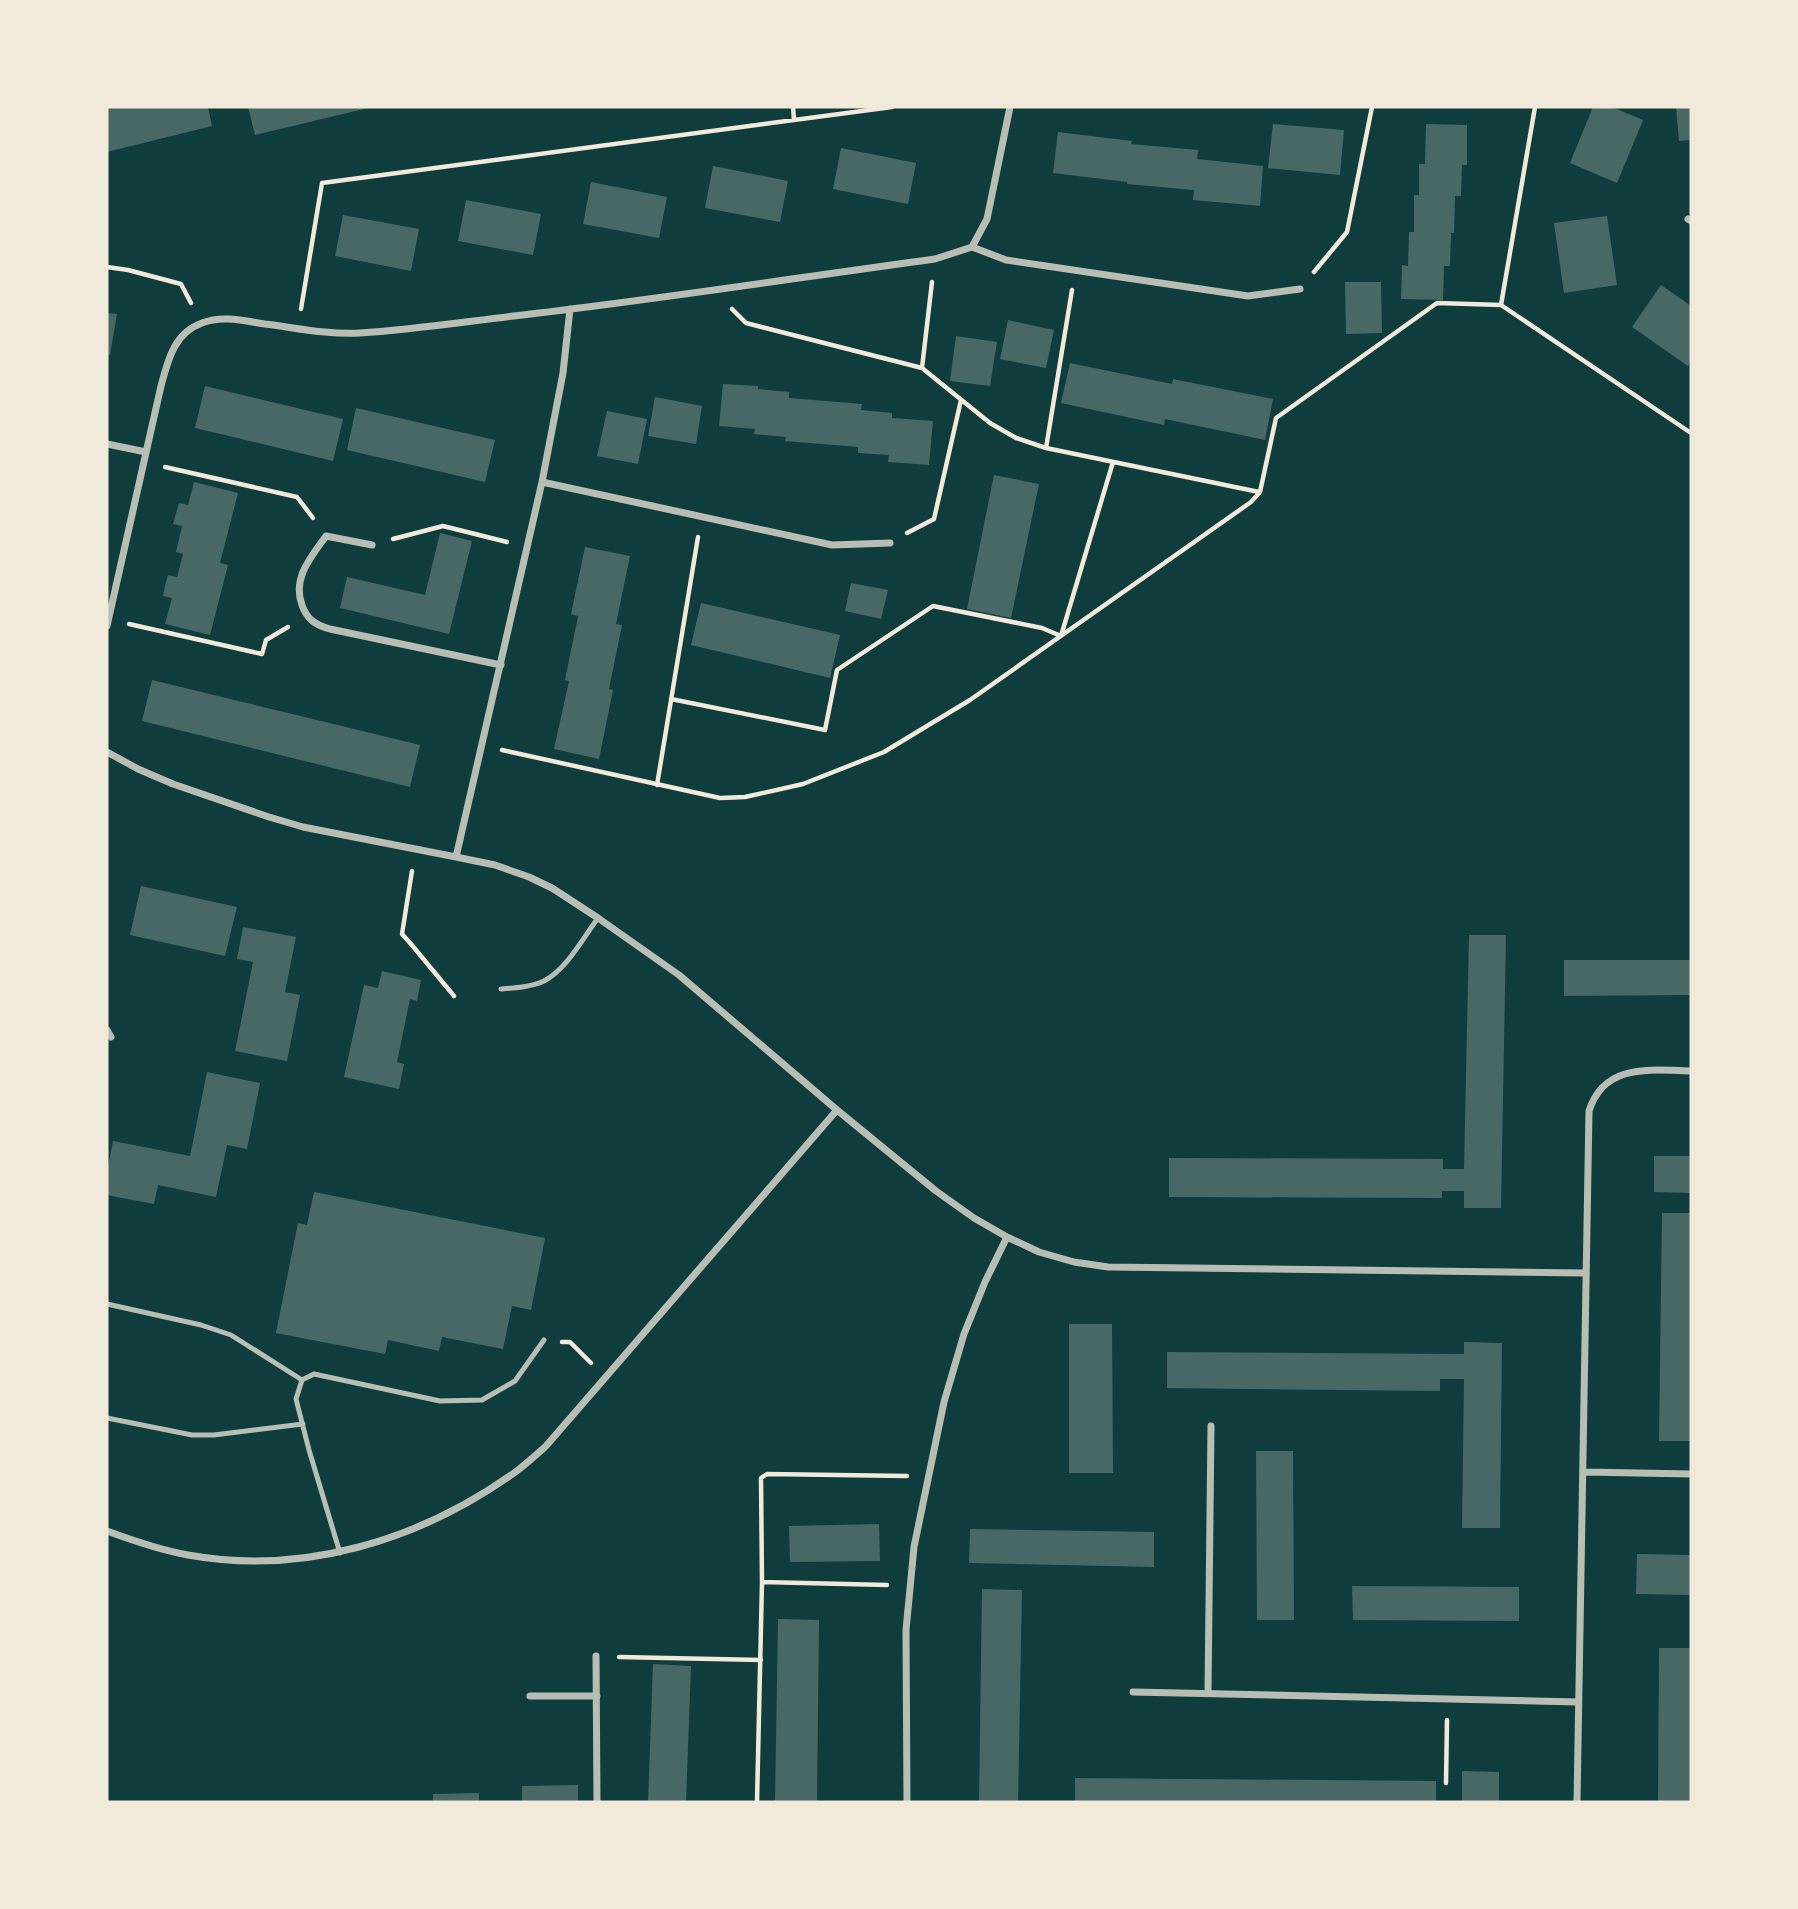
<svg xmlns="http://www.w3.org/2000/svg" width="1798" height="1909" font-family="'Sofia Sans Condensed',sans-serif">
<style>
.building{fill:#486865}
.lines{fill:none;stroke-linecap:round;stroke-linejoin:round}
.path{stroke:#f1e9da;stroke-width:4.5}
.service{stroke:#b8beb3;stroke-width:5}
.minor{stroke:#b8beb3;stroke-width:7}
</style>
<rect width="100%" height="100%" fill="#0f3d3e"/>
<path class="building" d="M107,107H208L212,126L107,152Z
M248,107H368V108L255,135Z
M1593,107H1612L1643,120L1617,183L1570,163Z
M1676,107H1691V140L1679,141Z
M1273,124L1344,130L1340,175L1268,168Z
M1426,124L1467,125V165H1462L1461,196H1455L1454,233H1451L1450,266H1444L1443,300L1401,299L1402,265L1408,266L1409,232H1414V195H1419V164H1425Z
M1058,132L1132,141L1131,144L1198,150L1197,159L1263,166L1260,206L1193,200L1194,190L1127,184V182L1053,173Z
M841,148L916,163L908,204L833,189Z
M713,166L788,181L780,222L705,208Z
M591,182L667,197L659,238L583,224Z
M466,200L541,214L533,255L458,241Z
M343,215L419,229L411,271L335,256Z
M1607,216L1617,285L1564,293L1554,223Z
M1345,282H1381L1382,333L1346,334Z
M1661,285L1691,306V361L1688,366L1632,327Z
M107,313L117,314L110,355L107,354Z
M1008,320L1054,330L1046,368L1000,359Z
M956,336L997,342L990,386L950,381Z
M1070,363L1172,384L1173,379L1273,399L1265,440L1165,419L1164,425L1061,403Z
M723,384L758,386V389L789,392V398L862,404L861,410L892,413V418L933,421L929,465L888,462L889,455L858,453V447L785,441L786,437L754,434L755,429L719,426Z
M205,386L343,419L333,461L195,428Z
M655,397L702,406L696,444L648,436Z
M356,408L495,440L485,482L347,450Z
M607,411L647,419L638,464L597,456Z
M994,475L1039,484L1011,618L967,609Z
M194,482L238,493L220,563L228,565L210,635L165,624L172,598L163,596L165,586L168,575L177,577L183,554L176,552L182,526L173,524L179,503L188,505Z
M440,533L472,541L449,634L340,608L347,577L425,595Z
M585,547L630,556L616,624L622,625L609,689L613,690L599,759L554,749L569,681L565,680L578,616L571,614Z
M851,583L888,590L881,619L845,611Z
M701,603L840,635L830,678L691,645Z
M152,680L420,745L410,787L142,721Z
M141,886L237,907L225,956L130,935Z
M243,927L296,937L285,992L300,995L287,1061L235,1051L253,962L237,959Z
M1469,935H1506L1501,1208H1464V1191H1442V1198L1169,1197V1158L1443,1159V1169H1464Z
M1564,960H1691V995L1564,996Z
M382,971L421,980L417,1001L410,999L397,1062L404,1064L399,1089L344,1077L364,985L378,988Z
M207,1072L260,1083L247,1149L227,1145L216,1197L158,1185L154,1204L107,1195V1171L113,1141L190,1156Z
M1654,1156H1691V1193L1654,1192Z
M314,1192L545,1238L531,1310L512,1306L503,1349L442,1337L439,1351L388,1340L385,1354L276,1333L298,1223L307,1225Z
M1662,1213H1691V1441H1659Z
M1069,1324H1112L1113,1473H1069Z
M1464,1342L1502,1343L1500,1528H1462L1464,1379H1440V1391L1167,1388V1352L1464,1354Z
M1256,1451H1293L1294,1620H1257Z
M879,1524L880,1561L790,1562L789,1526Z
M970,1529L1154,1532V1567L969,1563Z
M1637,1554L1691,1555V1595L1636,1594Z
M1352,1586L1519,1587V1621L1353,1620Z
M982,1589L1022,1590L1018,1802H979Z
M778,1619L819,1620L817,1802H775Z
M1659,1648H1691V1802H1658Z
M653,1664L691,1666L686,1802H648Z
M1462,1771L1499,1772V1802H1462Z
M1075,1778L1436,1781V1802H1075Z
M578,1785V1802H522V1786Z
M479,1793V1802H433V1794Z"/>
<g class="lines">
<path class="path" d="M793,107L794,120
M107,267L128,270L181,284L191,303
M1314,272L1347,232L1372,107
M1501,305L1535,107
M301,309L322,183L892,107
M732,309L746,323L922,368L990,423L1016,438L1046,448L1259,492
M922,368L932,282
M1046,448L1072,290
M165,467L297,497L313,518
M907,533L934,519L961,400
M393,539L443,526L507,542
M129,624L262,654L266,640L288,627
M671,699L825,730L837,670L933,606L1042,628L1061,636L1113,462
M502,750L720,798L745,797L803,784L884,752L970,700L1251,502L1260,492L1276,418L1437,303L1501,305L1691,433
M657,785L698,537
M412,871L402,934L411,944L454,996
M562,1342H570L591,1363
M762,1582L761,1478L767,1474L907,1476
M619,1657L761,1660
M1446,1783L1447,1720
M757,1802L762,1582L887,1585"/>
<path class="service" d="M501,989C515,988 531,987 544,981C567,969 583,938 598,918
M107,1304L201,1325L231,1335L302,1380
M107,1418L192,1435H214L303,1424
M340,1553L309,1450L296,1399L302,1380L314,1374L440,1401L482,1400L515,1381L544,1340"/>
<path class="minor" d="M1688,219L1691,221
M972,247L1006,260L1248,296L1300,289
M972,247L987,219L1010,107
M107,444L146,452
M542,482L832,545L890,543
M372,545L326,536C311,557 292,578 302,605C307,620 316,625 330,629L501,665
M107,626L161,386C168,360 174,333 202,323C222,315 245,321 265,324C297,328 329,335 360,333C411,330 463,322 514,316C654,300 795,278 935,259L972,247
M107,752L138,769L173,784L269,817L303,827L456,857L542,482L563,373L570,309
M456,857L495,865L529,877L552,888L598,918L679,975L837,1110L936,1191L974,1218L1007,1237L1039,1252L1074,1262L1108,1267L1585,1273
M107,1030L111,1037
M1584,1472L1691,1474
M107,1531C134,1541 160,1550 188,1555C303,1576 420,1540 514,1473C525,1465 536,1455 546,1446L837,1110
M596,1656L597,1802
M1133,1692L1578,1702
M1208,1693L1211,1426
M530,1696H597
M907,1802L906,1630L914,1547L944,1402L964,1334L985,1282L1007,1237
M1577,1802L1589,1111C1604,1063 1650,1070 1691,1071"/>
</g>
<rect width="1798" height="1909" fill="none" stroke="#f1e9da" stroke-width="217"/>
</svg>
